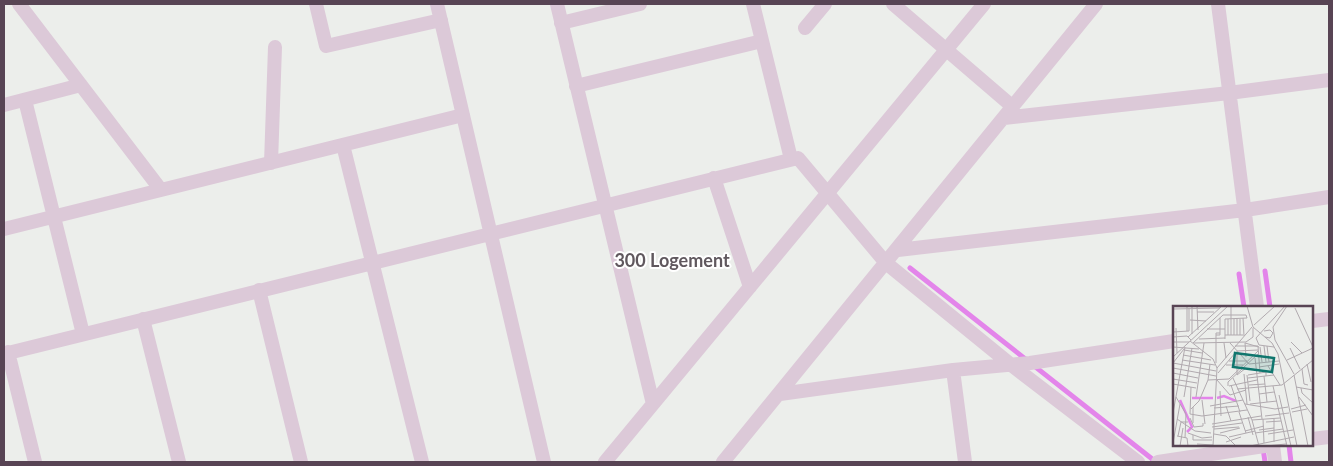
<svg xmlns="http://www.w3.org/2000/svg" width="1333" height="466" font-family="Lato,sans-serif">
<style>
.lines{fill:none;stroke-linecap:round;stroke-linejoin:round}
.stream{stroke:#e385ea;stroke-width:5}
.street{stroke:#dcc9d8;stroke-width:14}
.labels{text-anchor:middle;stroke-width:4;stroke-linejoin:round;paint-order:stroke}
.quarter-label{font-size:18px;font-weight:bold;fill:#60585e;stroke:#fff}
.inset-river{fill:none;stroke:#e385ea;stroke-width:2.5}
.inset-road{fill:none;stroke:#b1aaaf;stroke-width:1}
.view{fill:#0f766e;fill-opacity:0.15;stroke:#0f766e;stroke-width:2.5}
.inset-edge{fill:none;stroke:#584454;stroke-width:2.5}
</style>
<rect width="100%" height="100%" fill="#eceeeb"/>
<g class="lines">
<path class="stream" d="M910,268L1156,462
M1265,271L1270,307
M1239,274L1244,307
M1289,445L1291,462
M1263,448L1265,462"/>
<path class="street" d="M19,4L161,190
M316,4L326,46L441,20
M437,4L544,462
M557,4L653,404
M753,4L791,159
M893,4L1013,107
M1218,4L1257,307
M561,23L640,4
M805,28L825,4
M576,86L762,41
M25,100L83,334
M4,105L81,85
M1004,118L1229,93L1329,80
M343,145L422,462
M271,163L275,47
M714,178L750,287
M4,229L463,115
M898,250L1245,210L1329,197
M259,290L301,462
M143,319L179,462
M1312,321L1329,319
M8,352L35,462
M4,354L798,158L886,263L1010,364L1138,462
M953,370L965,462
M780,394L953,370L1030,363L1174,341
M1312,439L1329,437
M1273,445L1275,462
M605,462L984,4
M723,462L1096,4
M1158,462L1271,445"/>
</g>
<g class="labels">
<g class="quarter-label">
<text x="672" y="267">300 Logement</text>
</g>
</g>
<g transform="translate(1173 306)">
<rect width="140" height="140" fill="#eceeeb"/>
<path class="inset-river" d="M19,92H40M44,92L51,90L63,95M7,94L19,121L14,126"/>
<path class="inset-road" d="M14,0V25M19,0V28M24,0L25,24M74,0L80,21L99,37L105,48L124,140M114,0L100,21L102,34L121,68M16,2V25M122,2L140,41M0,3L47,2M24,6H41M70,12L71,30M52,13L74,12L73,9M52,13V33M55,13V29M61,13V29M64,13V29M17,14L33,15M81,19L102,0M3,22L4,47M34,23H52M91,25L97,24L100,27L97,32L92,31M0,26L16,25M43,29H47V12M52,29H70M58,29V0M67,29V13M0,31L14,30L18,34M15,31L49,0M26,33L52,32M17,35L40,53L44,62L40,140M0,36H16M73,36L80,31V22M118,36L129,47M20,37L50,9H73M21,37L73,36M51,37L53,52M57,37L76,58L106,55M62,40H85L87,67M91,40L93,56M94,40L96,56M0,41L26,43M87,41L89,56M101,41L86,39L83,32L112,0M117,42L127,63M11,43L0,57L43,65M11,44L29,47M64,45V69L73,62M64,45L85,44M10,49L38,54M0,51L55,0M73,51L72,37L86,41M82,52L89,113M9,54L42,59M114,54L140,42M56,55H74M43,57V27H47M134,58L138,76M53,59H70M95,60L107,79M86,61L106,58M0,62L43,70M44,62L79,21M129,63L131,78L135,79M0,67L25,72M45,67L63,46M71,68L74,98M74,69L77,95M75,69L93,66V70M121,69L135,140M91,70L94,96M60,72L79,114L86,140M75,72L101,69M0,73L24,77M35,74L56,73L85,45M44,74L57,89L73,84M0,78L23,82M58,79L67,106M76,79L92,78M55,80V76L85,48M56,80L84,74M100,80L114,140M18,81L17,108L29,110M123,81L140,84M128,82L129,87L140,97M64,83L109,79L140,54M47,85L48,110M86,88L101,86M106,89L118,140M3,91L13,108L12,132M11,91L19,42M23,91L31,37M126,91L140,110M29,94L32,118M72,98L102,103L115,101M77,98L104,95M37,100L70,94M53,100L58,115M20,101V117M41,102L66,100M18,103L26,95L35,74L37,58M118,103L133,99M66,106L73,127M119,106L134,103M0,107L12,41M29,110L74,104M92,110L116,107M75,111L80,129M17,112L21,121L30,120V117M4,113L22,125L38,127M90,113L91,137M101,113V136M79,114L107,112M93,116L108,115M39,118L88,110M39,121L69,117M41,123L66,121M86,124L101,122M72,125L91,120M15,127L29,132L39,131M47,127L67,122M82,127L110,123M41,128L53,130L63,140M95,128L120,124M20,129V134H39M4,130L14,132L15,140M5,130L8,116H15M56,131L82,125M53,136L68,131M0,137L7,98M24,138L40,139M7,140L10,122M77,140L121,131M93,140L113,138"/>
<path class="view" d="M62,47L101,52L99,66L60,61Z"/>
<rect width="140" height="140" class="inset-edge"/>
</g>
<rect width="1333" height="466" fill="none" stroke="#584454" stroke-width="10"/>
</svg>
